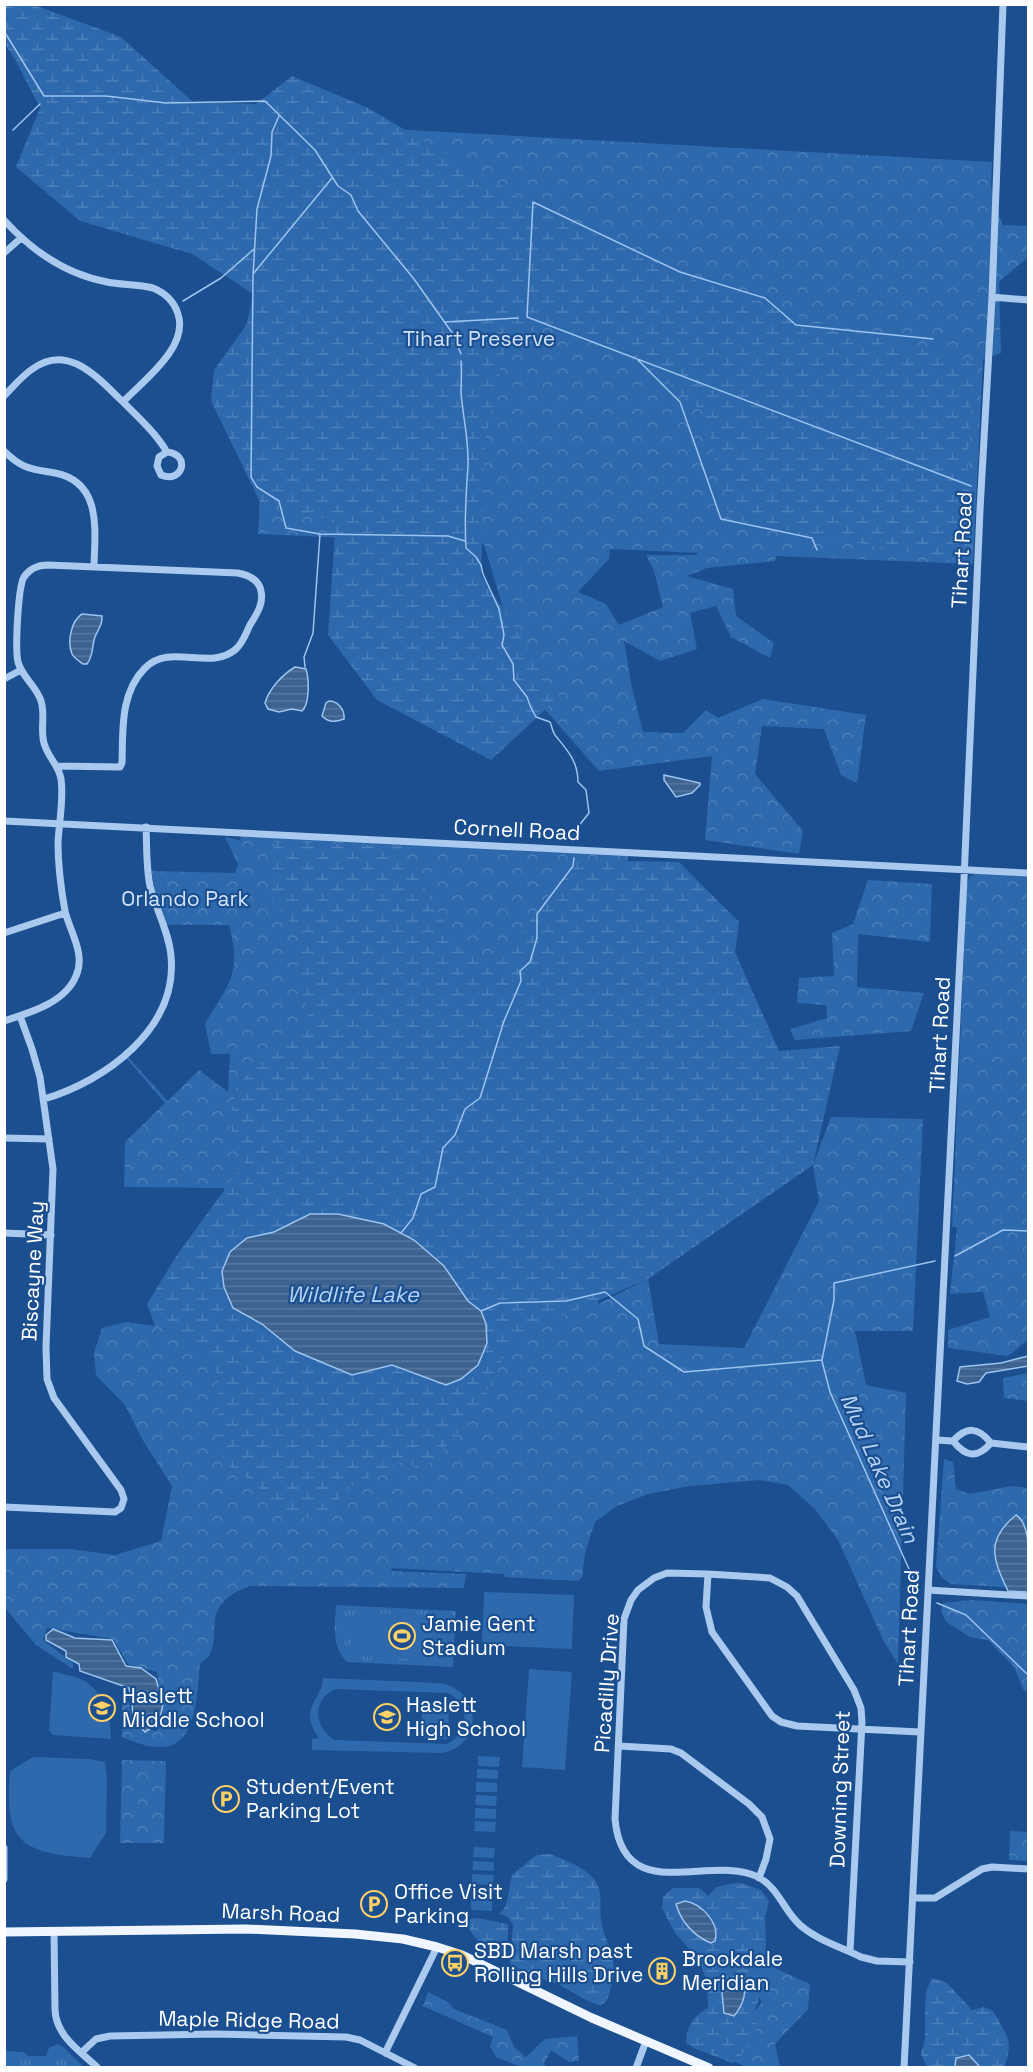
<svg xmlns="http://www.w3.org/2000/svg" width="1033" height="2072" font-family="'Space Grotesk',sans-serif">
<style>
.grass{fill:url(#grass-tufts)}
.forest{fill:url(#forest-crowns);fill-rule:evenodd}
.wetland{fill:url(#wetland-marsh)}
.garden{fill:#2e69ad;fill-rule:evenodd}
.water{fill:url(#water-rules);stroke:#9cc4f0;stroke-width:1.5}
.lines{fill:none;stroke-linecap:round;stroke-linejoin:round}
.stream{stroke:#9cc4f0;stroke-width:1.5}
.minor{stroke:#a9c9ee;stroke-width:7}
.major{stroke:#f0f6ff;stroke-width:9}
.labels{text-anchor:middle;stroke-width:4.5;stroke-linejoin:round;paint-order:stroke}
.park-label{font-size:21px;fill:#cfe3fa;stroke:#1b4f8f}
.street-label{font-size:21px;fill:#fff;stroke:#1b4f8f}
.poi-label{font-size:21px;fill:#fff;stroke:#1b4f8f;text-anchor:start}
.water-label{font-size:22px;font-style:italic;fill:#b5d3f5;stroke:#1b4f8f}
</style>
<defs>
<pattern id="grass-tufts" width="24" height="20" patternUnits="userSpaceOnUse" patternTransform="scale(1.5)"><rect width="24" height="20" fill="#2e69ad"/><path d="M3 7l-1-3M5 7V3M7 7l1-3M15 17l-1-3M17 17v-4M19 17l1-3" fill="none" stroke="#4d80b9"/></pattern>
<pattern id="forest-crowns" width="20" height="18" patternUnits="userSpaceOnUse" patternTransform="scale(1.5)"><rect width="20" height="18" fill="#2e69ad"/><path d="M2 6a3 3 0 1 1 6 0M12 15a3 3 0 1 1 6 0" fill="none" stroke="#4d80b9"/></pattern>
<pattern id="wetland-marsh" width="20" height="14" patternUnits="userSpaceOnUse" patternTransform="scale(1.5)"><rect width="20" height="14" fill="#2e69ad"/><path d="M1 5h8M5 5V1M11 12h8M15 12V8" fill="none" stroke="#4d80b9"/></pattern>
<pattern id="water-rules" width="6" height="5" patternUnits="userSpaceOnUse" patternTransform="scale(1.5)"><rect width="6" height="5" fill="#3c6290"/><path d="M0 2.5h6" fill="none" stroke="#597aa1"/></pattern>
</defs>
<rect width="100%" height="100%" fill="#1b4f8f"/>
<path class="grass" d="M336,1605L456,1611L453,1667L347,1662C331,1647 335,1624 336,1605Z
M57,2044L62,2046L84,2067H5V2051L24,2052L28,2056H46L49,2048Z"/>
<path class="forest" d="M281,123L992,162L991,187L1002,225L1028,226V254L1027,258L999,282L1001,353L983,359L973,564L776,556L775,561L707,568L687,576L733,589L736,616L774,643L770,658L731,637L716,606L690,613L697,649L660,661L624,641L631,683L643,732L683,733L706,710L718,718L763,699L866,715L857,783L841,775L824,729L762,726L755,774L803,831L799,854L705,840L712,756L599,771L527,689L484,544L258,534ZM610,549L698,553L697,555H646L654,571L663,607L619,625L606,604L578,592L609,559Z
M241,835L628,856L598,1304L648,1279L659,1344L744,1348L819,1201L813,1165L831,1117L923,1119L913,1331H855L866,1385L906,1393L898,1664L884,1642L838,1540L815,1509L788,1485L759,1480L690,1486L648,1494L617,1506L595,1522L585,1553L582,1578H580L579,1581L505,1577L504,1574L391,1568L392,1571L466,1574L464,1588L250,1586C243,1589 234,1592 229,1597C205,1615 220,1636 210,1654C208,1658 203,1661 200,1664C197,1689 198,1745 163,1747C149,1748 134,1742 122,1737V1702H129L133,1727L156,1731L164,1722L157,1672L128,1664L113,1639L47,1628L43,1640L73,1663V1669L36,1645L5,1608L4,1549H71L115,1555L161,1541L172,1486L142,1439L125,1405L96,1375L94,1353L102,1328L126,1322L155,1326L180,1334L208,1356L215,1369L224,1188L124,1187L125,1142L165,1103L127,1059L128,1057L168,1101L199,1070L228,1092L230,1054H211L205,1024C229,983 242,974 229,925H166L155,892L151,871L235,873L238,864L225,837L240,840Z
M976,873L1028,876V1340L1008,1356L948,1348V1330L990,1317L983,1292L950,1294L957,1227H952L967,884L970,877Z
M868,880L932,884L930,942L858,934L857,987L924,993L911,1031L795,1040L790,1029L827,1018L826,1005L797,1003L799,978L834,976L832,933L853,924Z
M1028,1373V1401L1004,1398L1003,1378Z
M944,1459L953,1462L956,1489L970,1494L1011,1486L1028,1488V1589L951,1584L941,1577L936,1566Z
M971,1600L1028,1604V1693L1023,1689L1014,1667L988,1640L970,1637L946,1622L941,1611L943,1603Z
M122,1760L166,1761L164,1843H120Z
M1010,1831L1028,1832V1861L1009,1860Z
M755,1915L765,1920L755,1927L759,1961L810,1984L808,2009L775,2044L780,2067H746L697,2044L755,2011L762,2002L754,1991Z
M428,1992L448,2002L454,2009L507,2030L514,2047L526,2057L545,2039L577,2036L579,2061L569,2062L551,2050L544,2064L547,2067H521L496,2057L490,2046L493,2037L423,2006Z"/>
<path class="wetland" d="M4,5H34L121,37L193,102L256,104L292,76L368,108L543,211L686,277L797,316L973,362L963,562L730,519L704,413L634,353L548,323L505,347L485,440L481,575L559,697L491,760L377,700L328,635L336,520L263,508L211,401L214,370L247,324L253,294L192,254L80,221L16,167L40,108L16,61L5,44Z
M274,842L401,846L460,951L498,962L578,860L679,862L739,922L735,952L779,1051L840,1046L813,1165L648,1279L513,1337L479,1407L452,1440L422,1471L403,1461L351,1486L323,1515L305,1519L291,1520L268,1501L256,1484L226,1464L219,1447L218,1376L208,1356L180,1334L155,1326L147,1304L177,1255L244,1163L229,1124L237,1085L257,1066L295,1039L310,1012C296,980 293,972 301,937L271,896Z
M549,1854C564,1859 584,1867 594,1879C604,1891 599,1906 601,1919C605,1948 620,1954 611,1987C609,1995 608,2002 600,2006L586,2000L558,1984L527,1974L510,1964L513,1924L506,1916L499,1914L504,1909L507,1901L512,1875L536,1855Z
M741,1883L761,1890L769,1901L765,1917L766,1945L763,1973L759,1981L758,2001L751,2021L757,2024L758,2027L739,2060L732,2063L694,2048L686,2043C686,2027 694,2015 708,2008L707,1981L698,1959L675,1933L662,1908L663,1897L673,1888H699L709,1896C715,1884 728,1884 741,1883Z
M477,1918L508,1924V1939L505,1952L500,1954C488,1948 472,1940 468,1925L470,1919Z
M932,1978L947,1983L972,2010L984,2007L993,2011C1006,2034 1015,2041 1004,2067H927L921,2054L925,2039V2004L927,1989Z"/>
<path class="garden" d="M484,1592L574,1595L572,1649L482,1645Z
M354,1612L452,1617L450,1661L351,1656Z
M529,1669L572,1672L565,1770L522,1767Z
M53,1671C61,1674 68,1675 76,1677C102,1686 111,1714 111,1739L53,1735L49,1730Z
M323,1678L439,1683C482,1689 485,1745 442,1753L312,1750V1739L319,1738C297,1708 322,1701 323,1678ZM336,1689L448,1693C472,1704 468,1734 447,1744L335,1740C313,1728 312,1698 336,1689Z
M422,1711L449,1712L448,1739L421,1738Z
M478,1756L500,1757L499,1767L478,1766Z
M33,1757L89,1759L105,1762L107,1778L106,1833L90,1858C21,1853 4,1843 10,1771Z
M477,1769L498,1770V1779L477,1778Z
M476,1782L497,1783V1792H476Z
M476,1795L497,1796L496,1806L475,1805Z
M475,1808L496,1809V1819L475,1818Z
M475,1821L496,1822L495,1832L474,1831Z
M474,1847L495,1848L494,1858L473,1857Z
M473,1861L494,1862V1871L473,1870Z
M472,1874L494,1875L493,1885L472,1884Z
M472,1887L493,1888V1898L471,1897Z
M471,1900L492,1901V1911L471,1910Z"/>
<path class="water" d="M82,614L102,616C103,626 96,631 94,640C92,649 93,656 87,664H83C79,661 74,658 72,654C67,642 71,621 82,614Z
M295,667L306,669C309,679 310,704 302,711L292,709L279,712L268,709L265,703C269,689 282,675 295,667Z
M329,701C338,701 345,710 344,719C335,722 329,723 322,716L326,703Z
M664,775L700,783V785L692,793L676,797L664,780Z
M310,1214H338L384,1224L414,1240L444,1266L468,1301L481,1311L486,1324L487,1343L478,1365L461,1379L446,1385L392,1365L352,1375L295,1351L262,1324L233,1308L224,1287L222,1271L230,1252L247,1238L274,1232Z
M1028,1356V1366L986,1373L979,1382L967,1384L957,1381L960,1367L1001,1363Z
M1016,1515C1033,1525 1029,1572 1028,1592L1008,1591C993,1559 985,1540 1016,1515Z
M53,1629L75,1638L112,1640L126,1666L141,1668L156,1679L163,1704L159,1723L145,1732L133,1719L132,1703L129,1688L80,1671L79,1664L66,1657V1651L46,1640V1635Z
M685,1901C702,1904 720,1923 715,1941L711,1943C694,1936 681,1922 676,1904Z
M744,1976C746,1992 745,2003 734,2016L724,2013L722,1993L733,1977Z
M969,2055L980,2067H955L956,2058Z"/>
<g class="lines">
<path class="stream" d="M4,31L44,96H106L166,103L265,101L315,150L338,186L351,195L358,211L414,279L453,334L461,354
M279,116L272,132L271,156L257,209L253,275L251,477L257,487L279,501L286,528L320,534
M13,130L40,104
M253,274L332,178
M183,301L221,278L254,249
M444,322L518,318
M933,339L796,325L765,298L680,272L533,202L527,317L971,486
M638,360L680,402L721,519L812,538L817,550
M461,361C462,372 461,382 461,393C463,417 469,441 468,466C466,493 464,520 466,548L476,557L481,565L483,574L499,609L504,635L502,645L513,664L514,680L527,697L531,708L536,717L550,722C552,726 552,731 555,735C567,750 578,761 578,782L586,790L589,813L581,823L575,841
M305,667L304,657L313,633L320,534L448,536L465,541
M401,1233L413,1218L421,1194L435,1187L443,1148L455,1135L465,1109L480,1098L504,1021L521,981L520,971L530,962L537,938V914L573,866L574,858
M955,1256L1003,1230L1028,1231
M481,1311L500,1303L566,1301L605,1292L638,1319L644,1346L684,1372L822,1360L834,1300V1283L935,1261
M822,1361L830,1392L917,1587
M937,1603L966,1615L1028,1675"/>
<path class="minor" d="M4,220C32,251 65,274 107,282C122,285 138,284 153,288C165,293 174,301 178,314C189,347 144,380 123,402
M4,253L21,238
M992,297L1028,300
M4,396C13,387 21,377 31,370C67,342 97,377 121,400C138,417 155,432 167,452C191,454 183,484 161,475L157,466L159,457L167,452
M4,451C22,469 31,469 55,473C102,482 95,530 94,566
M4,679L21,670
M4,821L1028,873
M4,933L65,913
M4,1021C29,1013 65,1003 76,976C86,954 70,932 65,911C61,889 58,865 58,843C59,822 64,799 61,779C59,766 49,758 45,746C39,732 46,716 41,701C37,687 22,677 18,662C15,649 18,587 24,577C30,568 39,565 48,565L238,573C249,575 259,580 261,591C264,604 256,615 250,625C246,633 243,643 236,649C210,672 170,642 145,668C120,693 123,730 122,763L120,767L57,766
M44,1099C105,1081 178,1029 171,956C169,932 156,910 150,886C146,867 147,847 146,827
M4,1138L49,1139
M4,1233L51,1235
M936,1440L953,1441C966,1457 977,1459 991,1443
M953,1441C967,1426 978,1427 991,1443L1028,1447
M4,1507L115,1512L121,1508L124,1499L121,1490L54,1398L47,1379L46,1347L53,1169L40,1077L32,1049L20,1016
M708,1574L706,1607L712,1632L772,1716L781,1722L797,1726L920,1732
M928,1590L1028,1596
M619,1746L671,1749L681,1753L749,1804L762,1817L770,1839L766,1859L759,1878
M4,1848V1879
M913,1898H935L982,1869L992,1867L1028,1869
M54,1931L55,2010C56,2036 80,2051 98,2068
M850,1951L862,1722L861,1708L854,1690L797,1596L787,1587L770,1578L708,1574L667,1573L654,1578L638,1590L631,1600L624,1619L615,1819C623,1908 711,1853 758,1877C778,1887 784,1911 800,1925C817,1940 841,1947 861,1957L877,1961L910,1962
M82,2052L96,2039L110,2036L216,2034L346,2037L360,2040L415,2068
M385,2053L437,1947
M636,2068L646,2041
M904,2068L964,879L980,510L992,297L1003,4"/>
<path class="major" d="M4,1932L246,1929L355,1934L403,1939L437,1947L462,1955L592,2018L709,2068"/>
</g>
<defs>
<symbol id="stadium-ring" viewBox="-11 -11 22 22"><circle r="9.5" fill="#1b4f8f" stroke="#ffd166" stroke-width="1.5"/><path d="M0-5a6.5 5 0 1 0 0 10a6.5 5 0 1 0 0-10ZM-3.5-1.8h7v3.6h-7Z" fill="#ffd166"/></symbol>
<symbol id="school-ring" viewBox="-11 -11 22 22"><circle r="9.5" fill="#1b4f8f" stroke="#ffd166" stroke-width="1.5"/><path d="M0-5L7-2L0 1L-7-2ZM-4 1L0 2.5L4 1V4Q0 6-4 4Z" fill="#ffd166"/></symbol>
<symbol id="parking-ring" viewBox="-11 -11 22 22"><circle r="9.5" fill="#1b4f8f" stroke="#ffd166" stroke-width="1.5"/><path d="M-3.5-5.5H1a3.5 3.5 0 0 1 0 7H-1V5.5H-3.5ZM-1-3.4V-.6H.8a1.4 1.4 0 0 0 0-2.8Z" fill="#ffd166"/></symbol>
<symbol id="bus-ring" viewBox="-11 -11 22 22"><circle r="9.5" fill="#1b4f8f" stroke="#ffd166" stroke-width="1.5"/><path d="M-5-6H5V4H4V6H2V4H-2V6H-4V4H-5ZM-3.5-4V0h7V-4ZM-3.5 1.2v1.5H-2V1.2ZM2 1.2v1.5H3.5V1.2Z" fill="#ffd166"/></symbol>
<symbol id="building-ring" viewBox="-11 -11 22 22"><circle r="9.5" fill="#1b4f8f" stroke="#ffd166" stroke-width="1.5"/><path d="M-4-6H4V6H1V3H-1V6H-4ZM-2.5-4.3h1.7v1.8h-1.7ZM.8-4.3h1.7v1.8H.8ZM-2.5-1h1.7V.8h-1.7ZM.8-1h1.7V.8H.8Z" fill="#ffd166"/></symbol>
</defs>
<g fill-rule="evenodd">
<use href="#stadium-ring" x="387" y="1621" width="30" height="30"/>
<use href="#school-ring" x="87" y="1693" width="30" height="30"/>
<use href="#school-ring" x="372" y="1702" width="30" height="30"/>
<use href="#parking-ring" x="211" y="1784" width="30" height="30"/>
<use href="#parking-ring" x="359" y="1889" width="30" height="30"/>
<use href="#bus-ring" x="440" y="1948" width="30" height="30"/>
<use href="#building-ring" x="647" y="1956" width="30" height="30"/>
</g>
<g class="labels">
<g class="park-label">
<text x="479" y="346">Tihart Preserve</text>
<text x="185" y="906">Orlando Park</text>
</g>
<g class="street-label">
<text transform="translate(962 550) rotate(-87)" y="7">Tihart Road</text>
<text transform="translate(517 830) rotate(3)" y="7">Cornell Road</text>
<text transform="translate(940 1035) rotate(-87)" y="7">Tihart Road</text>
<text transform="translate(33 1271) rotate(-87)" y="7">Biscayne Way</text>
<text transform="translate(909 1628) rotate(-87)" y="7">Tihart Road</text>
<text transform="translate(607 1683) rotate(-86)" y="7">Picadilly Drive</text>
<text transform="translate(840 1789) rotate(-88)" y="7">Downing Street</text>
<text transform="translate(281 1913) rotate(2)" y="7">Marsh Road</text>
<text transform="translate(249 2020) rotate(1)" y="7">Maple Ridge Road</text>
</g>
<g class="poi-label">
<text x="422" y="1631">Jamie Gent<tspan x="422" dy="24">Stadium</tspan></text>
<text x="122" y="1703">Haslett<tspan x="122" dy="24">Middle School</tspan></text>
<text x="406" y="1712">Haslett<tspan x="406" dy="24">High School</tspan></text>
<text x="246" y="1794">Student/Event<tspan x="246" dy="24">Parking Lot</tspan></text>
<text x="394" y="1899">Office Visit<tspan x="394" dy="24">Parking</tspan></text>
<text x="474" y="1958">SBD Marsh past<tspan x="474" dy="24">Rolling Hills Drive</tspan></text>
<text x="682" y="1966">Brookdale<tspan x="682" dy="24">Meridian</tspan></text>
</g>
<g class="water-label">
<text x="353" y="1302">Wildlife Lake</text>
<text transform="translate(880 1468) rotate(66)" y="8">Mud Lake Drain</text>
</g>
</g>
<rect width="1033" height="2072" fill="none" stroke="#ffffff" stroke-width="12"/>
</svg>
